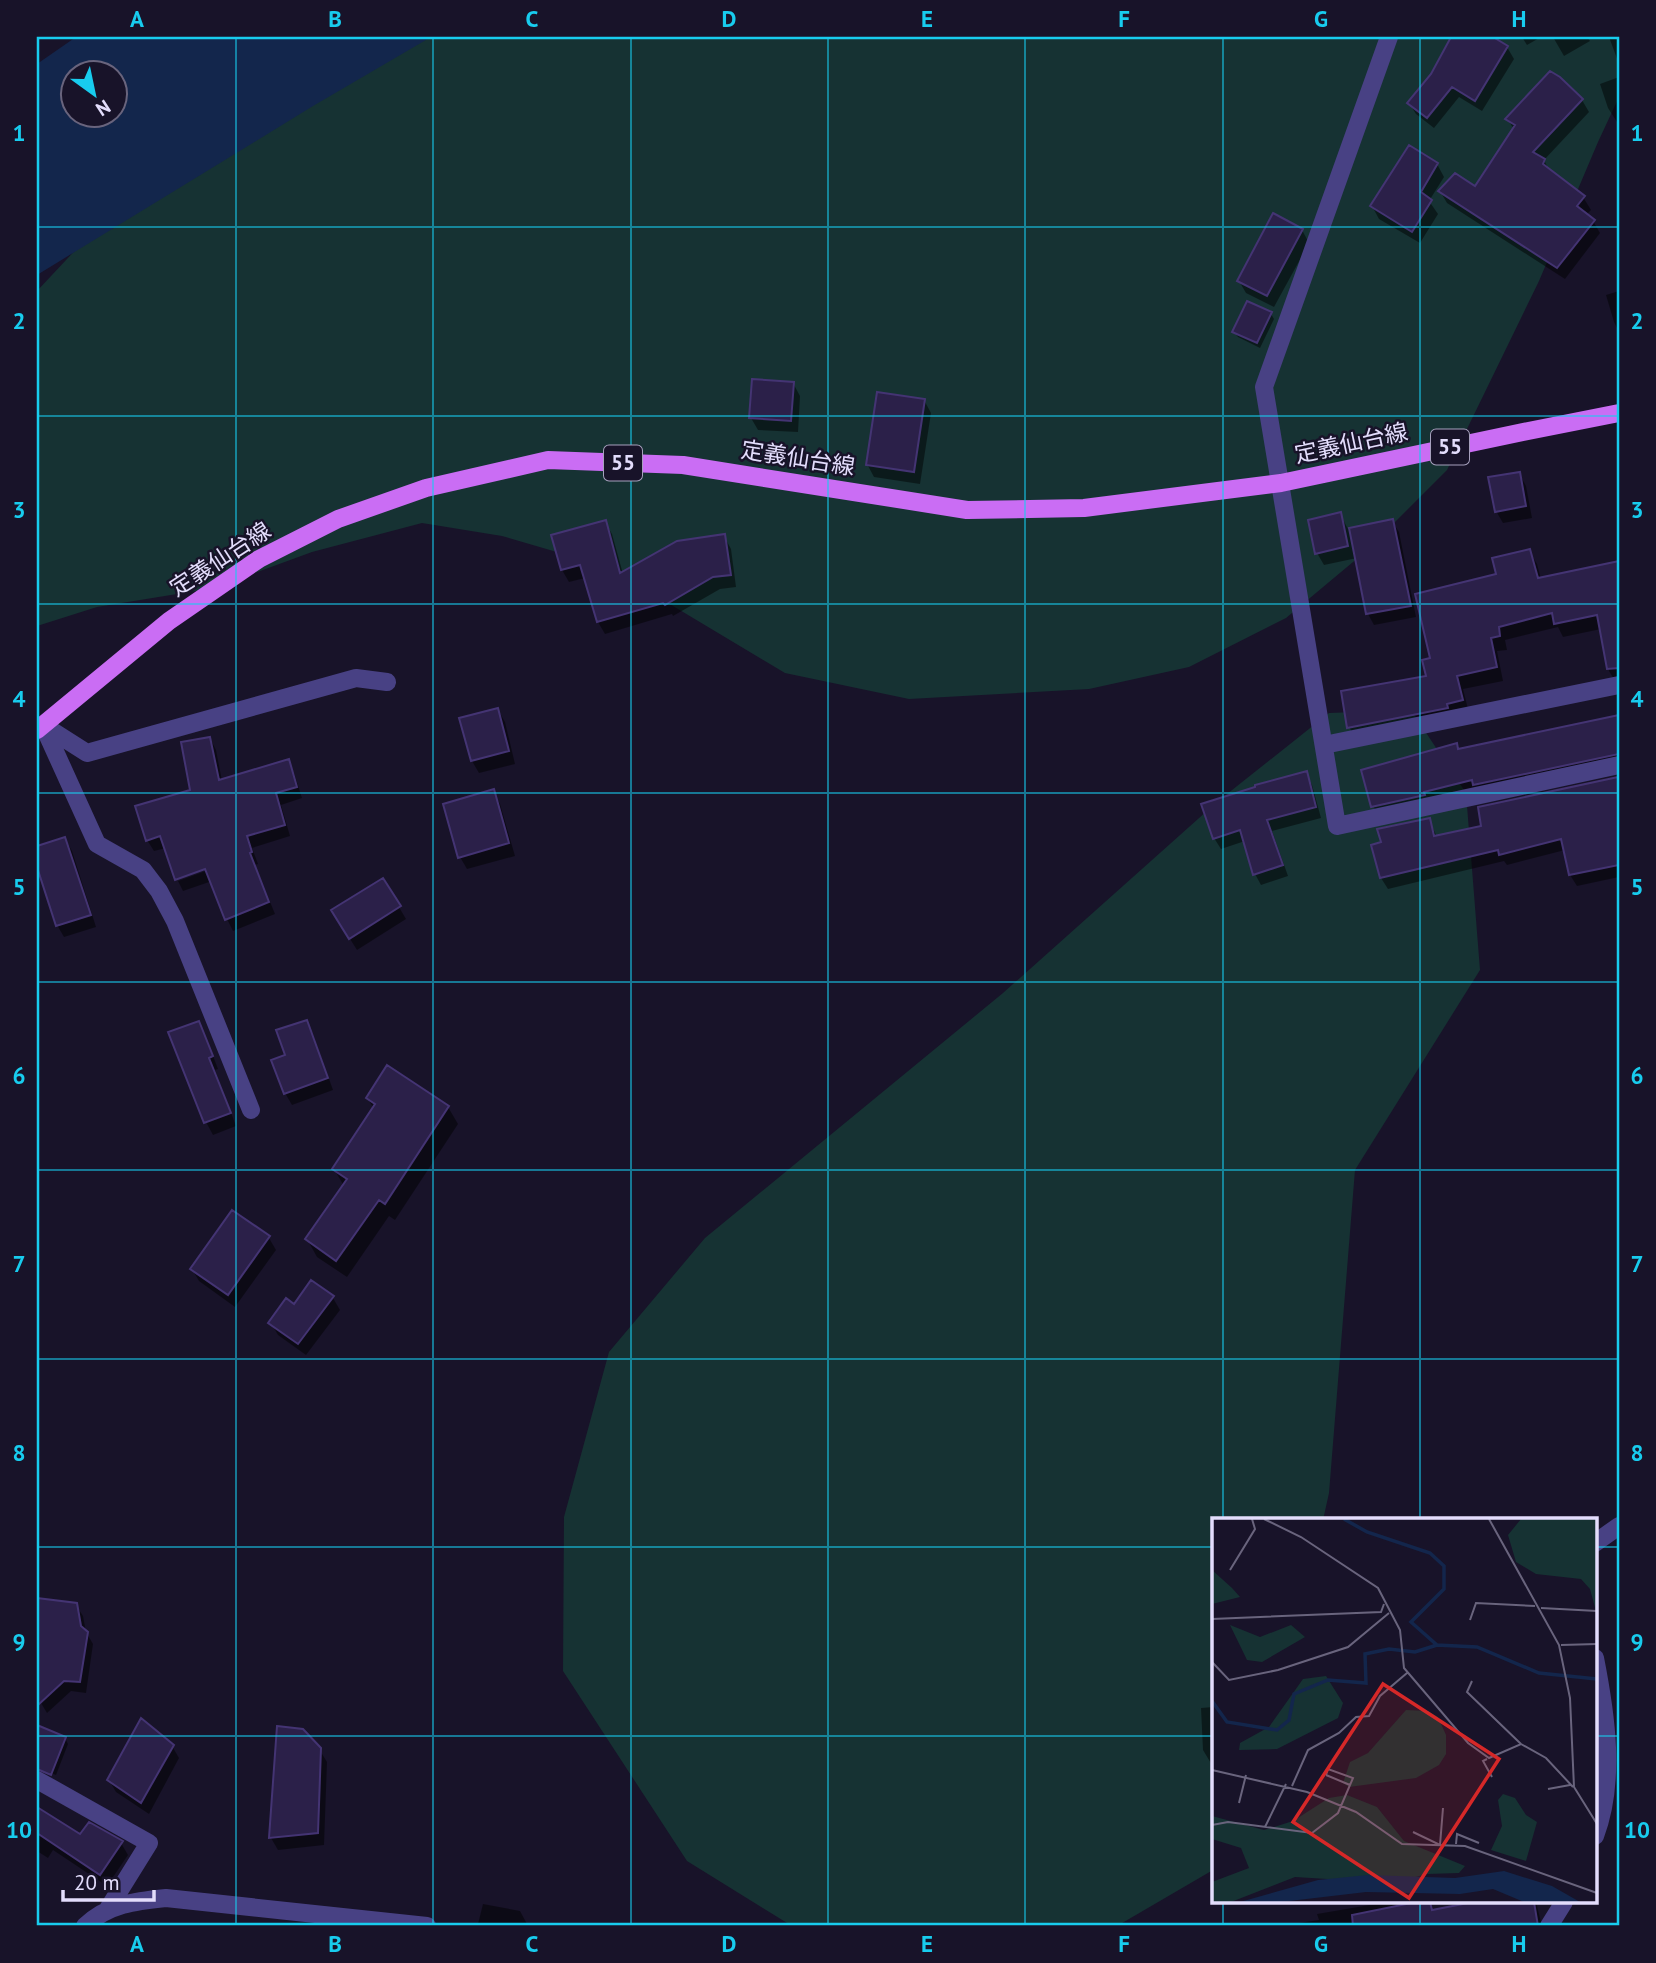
<svg xmlns="http://www.w3.org/2000/svg" width="1656" height="1963" font-family="'PT Sans','Noto Sans JP',sans-serif">
<style>
.green{fill:#163233}
.water{fill:#13264c;fill-rule:evenodd}
.shadow{fill:#0007}
.building{fill:#2b2049;stroke:#443473;stroke-width:2}
.lines{fill:none;stroke-linecap:round;stroke-linejoin:round}
.minor{stroke:#484184;stroke-width:18}
.major{stroke:#ca6df4;stroke-width:18}
.grid{fill:none;stroke:#18ccee;stroke-width:2;stroke-opacity:0.55}
.labels{text-anchor:middle;stroke-width:5;stroke-linejoin:round;paint-order:stroke}
.shield{fill:#181329;stroke:#a6a0bd;stroke-width:2}
.shield-label{font-size:21px;font-weight:bold;fill:#e3ddfc}
.street-label{font-size:23px;fill:#e3ddfc;stroke:#181329}
.inset-river{fill:none;stroke:#13264c;stroke-width:3.5}
.inset-road{fill:none;stroke:#69647d;stroke-width:2}
.view{fill:#d62828;fill-opacity:0.15;stroke:#d62828;stroke-width:3.5}
.inset-edge{fill:none;stroke:#e3ddfc;stroke-width:3.5}
.neatline{fill:none;stroke:#18ccee;stroke-width:2.5}
.grid-label{font-size:23px;text-anchor:middle;font-weight:bold;fill:#18ccee}
</style>
<rect width="100%" height="100%" fill="#181329"/>
<path class="green" d="M263,37H1619V97L1598,142L1539,281L1447,470L1365,552L1286,618L1189,667L1089,689L909,699L785,673L608,567L502,536L422,523L312,552L214,588L97,607L37,626V291L111,212Z
M1411,710L1466,793L1480,970L1355,1170L1329,1493L1323,1520H1213V1870L1117,1926H792L687,1861L563,1671L564,1517L609,1352L705,1238L1003,993L1217,802L1329,713Z"/>
<path class="water" d="M76,37H431L313,106L37,275V64ZM74,74H116V116H74Z"/>
<path class="shadow" d="M1454,37H1489L1507,47L1514,59L1482,111L1459,97L1434,128L1416,114L1409,103L1432,75Z
M1522,37H1541L1527,45Z
M1553,37H1587L1590,41L1564,56Z
M1609,37H1619V64Z
M1619,77V125L1608,108L1600,84Z
M1582,100L1589,112L1544,160L1550,172L1583,197L1591,210L1586,215L1593,221L1600,233L1565,279L1447,203L1440,191L1475,188L1514,130L1508,119Z
M1437,164L1444,177L1429,201L1438,214L1420,243L1379,219L1372,206Z
M1302,230L1309,243L1274,307L1246,293L1239,281Z
M1619,291V332L1614,322L1606,295Z
M1271,314L1274,319L1260,348L1238,337L1234,332Z
M793,383L800,396L798,432L758,430L751,418Z
M924,400L931,413L920,484L874,477L867,464Z
M1519,473L1526,486L1532,518L1503,523L1496,511Z
M1340,514L1348,529L1392,521L1399,532L1416,617L1374,625L1368,614L1357,558L1324,565L1317,553Z
M605,522L612,534L623,574L724,536L731,549L736,587L720,589L673,616L672,614L605,634L598,622L585,578L569,582L562,570L553,536Z
M1529,551L1537,564L1541,579L1619,562V684H1617L1609,671L1601,629L1563,637L1558,627L1505,640L1507,650L1497,651L1503,681L1463,689L1469,713L1357,740L1349,727L1428,677L1433,659L1498,575Z
M498,710L505,722L515,764L479,773L472,761Z
M1619,716V767L1380,818L1373,806L1459,751Z
M210,738L216,750L222,781L288,761L294,773L302,798L281,805L290,836L252,848L258,864L255,865L275,914L233,931L227,919L212,881L183,891L178,881L214,868L166,848L154,851L147,840L192,791Z
M1306,773L1312,785L1321,818L1272,831L1288,876L1261,885L1255,874L1245,841L1221,849L1214,838Z
M1617,779L1619,782V877L1577,886L1570,875L1565,850L1507,865L1504,861L1388,889L1381,878L1373,846L1429,820L1437,837L1483,827Z
M493,791L500,804L515,856L467,869L460,857Z
M65,839L72,851L96,927L64,937L57,925L37,861V848Z
M383,880L406,919L357,950L340,923Z
M306,1022L313,1034L333,1090L292,1105L285,1093L287,1057Z
M199,1023L205,1035L218,1069L215,1070L236,1126L213,1135L206,1122L170,1033Z
M368,1099L448,1107L458,1124L395,1220L389,1216L347,1277L317,1257L307,1239L344,1186L334,1169L374,1109Z
M269,1238L276,1250L235,1307L199,1281L192,1269Z
M333,1298L340,1310L306,1355L278,1335L271,1323L294,1306Z
M37,1600L76,1605L83,1616L86,1632L93,1644L86,1693L71,1691L47,1713L41,1703L48,1639L37,1635Z
M1213,1707V1765H1212L1203,1750L1201,1708Z
M1595,1709L1599,1740H1595Z
M279,1728L319,1749L327,1762L324,1845L278,1850L271,1838Z
M44,1729L65,1738L68,1744L56,1775L37,1767V1746Z
M172,1746L179,1758L149,1814L116,1792L109,1780Z
M37,1809L81,1836L121,1843L128,1855L107,1886L53,1850L48,1858L37,1851Z
M1387,1902H1395L1398,1907L1429,1902L1435,1911L1482,1902H1536L1542,1926H1279L1319,1920L1317,1914Z
M483,1904L520,1911L527,1924L526,1926H480L478,1924Z
M1245,1923L1247,1926H1227Z"/>
<path class="building" d="M1451,37H1493L1508,46L1475,101L1452,87L1427,118L1407,103L1431,74Z
M1550,71L1560,77L1583,99L1533,152L1545,159L1543,164L1585,196L1577,206L1595,220L1557,268L1438,191L1455,173L1475,186L1515,125L1505,119Z
M1409,145L1438,163L1421,192L1432,200L1412,232L1370,206Z
M1273,213L1303,229L1267,296L1237,281Z
M1247,301L1272,312L1257,343L1232,332Z
M752,379L794,382L791,421L749,418Z
M877,392L925,399L914,472L866,465Z
M1520,472L1526,506L1495,512L1488,477Z
M1341,512L1348,546L1315,554L1308,520Z
M1393,519L1411,606L1366,614L1349,528Z
M606,520L620,573L677,541L725,534L731,575L713,577L665,605L663,603L597,622L580,565L561,570L551,535Z
M1530,549L1538,578L1619,561V668L1607,669L1597,615L1554,624L1552,613L1499,627L1500,636L1491,638L1497,667L1457,676L1463,700L1447,704L1448,708L1347,728L1341,691L1426,676L1422,660L1430,658L1415,594L1496,574L1492,558Z
M498,708L509,751L471,761L459,718Z
M1619,715V754L1473,785L1472,780L1424,792L1425,795L1371,807L1361,770L1457,743L1458,749Z
M210,737L219,780L289,759L297,787L276,793L285,825L247,836L252,852L250,853L269,902L225,920L205,869L175,880L160,836L146,841L135,806L190,790L181,742Z
M1307,771L1316,807L1267,820L1283,865L1253,875L1240,830L1213,839L1201,804L1255,787V785Z
M1618,777L1619,865L1569,875L1561,839L1499,855L1498,850L1380,878L1371,845L1381,842L1377,829L1430,818L1434,836L1481,826L1478,807Z
M494,789L509,843L458,858L443,804Z
M65,837L91,915L56,926L37,867V846Z
M383,878L401,906L349,939L331,910Z
M307,1020L328,1078L284,1094L271,1060L285,1055L276,1030Z
M199,1021L213,1056L209,1058L231,1113L204,1123L168,1032Z
M387,1065L449,1106L385,1204L379,1200L336,1261L305,1239L347,1179L332,1169L375,1104L366,1098Z
M232,1210L270,1236L228,1295L190,1269Z
M311,1280L334,1296L298,1344L268,1323L286,1298L294,1304Z
M37,1598L77,1603L81,1626L88,1632L80,1682L64,1681L37,1706Z
M141,1718L174,1745L141,1803L107,1780Z
M37,1725L66,1737L51,1775L37,1769Z
M277,1726L303,1729L321,1748L318,1833L269,1838Z
M37,1807L80,1834L89,1822L123,1841L100,1875L37,1833Z
M1416,1902H1430L1432,1910L1473,1902H1534L1538,1926H1353L1352,1915Z"/>
<g class="lines">
<path class="minor" d="M1389,37L1264,387L1337,826L1619,765
M43,725L97,844L143,870L159,891L175,921L251,1110
M43,725L87,753L356,678L387,682
M1324,745L1619,685
M1595,1543L1619,1526
M1595,1658C1606,1714 1616,1781 1595,1836
M37,1780L149,1843L108,1909
M85,1926C108,1904 136,1901 166,1898L427,1926
M1549,1926L1564,1902"/>
<path class="major" d="M37,730L169,621L259,559L338,519L426,488L548,460L683,465L967,510L1084,508L1281,483L1523,432L1619,413"/>
</g>
<path class="grid" d="M236,37V1926M433,37V1926M631,37V1926M828,37V1926M1025,37V1926M1223,37V1520M1420,37V1520M37,227H1619M37,416H1619M37,604H1619M37,793H1619M37,982H1619M37,1170H1619M37,1359H1619M37,1547H1213M1595,1547H1619M37,1736H1213M1595,1736H1619M1223,1902V1926M1420,1902V1926"/>
<g class="labels">
<g class="shield">
<rect x="1431" y="429.5" width="38" height="35" rx="5"/>
<rect x="604" y="445.5" width="38" height="35" rx="5"/>
</g>
<g class="shield-label">
<text x="1450" y="454">55</text>
<text x="623" y="470">55</text>
</g>
<g class="street-label">
<text transform="translate(1351 443) rotate(-12)" y="8">定義仙台線</text>
<text transform="translate(798 458) rotate(9)" y="8">定義仙台線</text>
<text transform="translate(220 559) rotate(-33)" y="8">定義仙台線</text>
</g>
</g>
<g transform="translate(1212 1518)">
<rect width="385" height="385" fill="#181329"/>
<path d="M309,1H385V97L378,71L369,61L324,56L304,44L296,17ZM0,52L20,70L28,79L0,86ZM18,107L48,119L79,107L93,119L50,144L35,142ZM114,158L131,185L126,200L65,231L27,232L28,225L57,209L91,161ZM194,192L216,193L226,199L234,217V236L227,247L204,260L137,269L131,265L138,244L156,235ZM291,276L303,280L314,297L325,304L314,343L279,332L290,308L286,282ZM135,277L165,289L192,323L253,348L247,355L215,356L181,365L83,359L19,384H0V364L37,350L29,330L0,321V298L52,312L81,303L117,280Z" fill="#163233"/>
<path d="M292,353L340,368L368,384H312L281,371L248,376L154,374L69,384H28L106,362L156,357L243,360Z" fill="#13264c"/>
<path class="inset-river" d="M132,1L155,14L218,35L232,48V71L199,104L225,127L265,129L327,155L385,161M0,183L15,204L65,212L77,202L82,176L116,162L154,165L153,136L177,131L203,134L225,127"/>
<path class="inset-road" d="M52,1L89,19L166,70L188,112L192,150L256,225L277,240L309,226L334,240L361,269M277,1L347,127L358,180L362,269L385,306M18,52L43,11L40,1M329,90L385,93M0,101L169,94L172,86M258,102L264,85L323,88M349,127L385,126M0,144L17,162L66,152L136,129L177,95M260,163L255,174L309,226M275,241L271,243L280,259M0,252L95,274L144,294L190,326L253,328L385,375M114,257L138,267M80,268L96,232L127,215L144,199L157,198L168,178L195,155M336,271L358,267M27,285L34,257M0,307L16,304L100,315L126,295L141,260L116,251L114,257M53,309L74,266M201,314L228,327L231,290M244,326L245,316L267,325"/>
<path class="view" d="M171,166L287,241L197,380L81,304Z"/>
<rect width="385" height="385" class="inset-edge"/>
</g>
<rect width="1656" height="1963" fill="none" stroke="#181329" stroke-width="77"/>
<g transform="translate(94 94) rotate(147)"><circle r="33" fill="#181329" stroke="#69647d" stroke-width="2"/>
<path d="M0-5L12 26L0 18L-12 26Z" fill="#18ccee"/>
<text y="-10" font-size="19" font-weight="bold" text-anchor="middle" fill="#e3ddfc">N</text>
</g>
<path d="M63 1890v10h91v-10" fill="none" stroke="#e3ddfc" stroke-width="3.5"/>
<text x="74" y="1890" font-size="21" fill="#e3ddfc" stroke="#181329" stroke-width="5" paint-order="stroke">20 m</text>
<rect x="38" y="38" width="1580" height="1886" class="neatline"/>
<g class="grid-label">
<text x="137" y="27">A</text>
<text x="335" y="27">B</text>
<text x="532" y="27">C</text>
<text x="729" y="27">D</text>
<text x="927" y="27">E</text>
<text x="1124" y="27">F</text>
<text x="1321" y="27">G</text>
<text x="1519" y="27">H</text>
<text x="19" y="141">1</text>
<text x="1637" y="141">1</text>
<text x="19" y="329">2</text>
<text x="1637" y="329">2</text>
<text x="19" y="518">3</text>
<text x="1637" y="518">3</text>
<text x="19" y="707">4</text>
<text x="1637" y="707">4</text>
<text x="19" y="895">5</text>
<text x="1637" y="895">5</text>
<text x="19" y="1084">6</text>
<text x="1637" y="1084">6</text>
<text x="19" y="1272">7</text>
<text x="1637" y="1272">7</text>
<text x="19" y="1461">8</text>
<text x="1637" y="1461">8</text>
<text x="19" y="1650">9</text>
<text x="1637" y="1650">9</text>
<text x="19" y="1838">10</text>
<text x="1637" y="1838">10</text>
<text x="137" y="1952">A</text>
<text x="335" y="1952">B</text>
<text x="532" y="1952">C</text>
<text x="729" y="1952">D</text>
<text x="927" y="1952">E</text>
<text x="1124" y="1952">F</text>
<text x="1321" y="1952">G</text>
<text x="1519" y="1952">H</text>
</g>
</svg>
